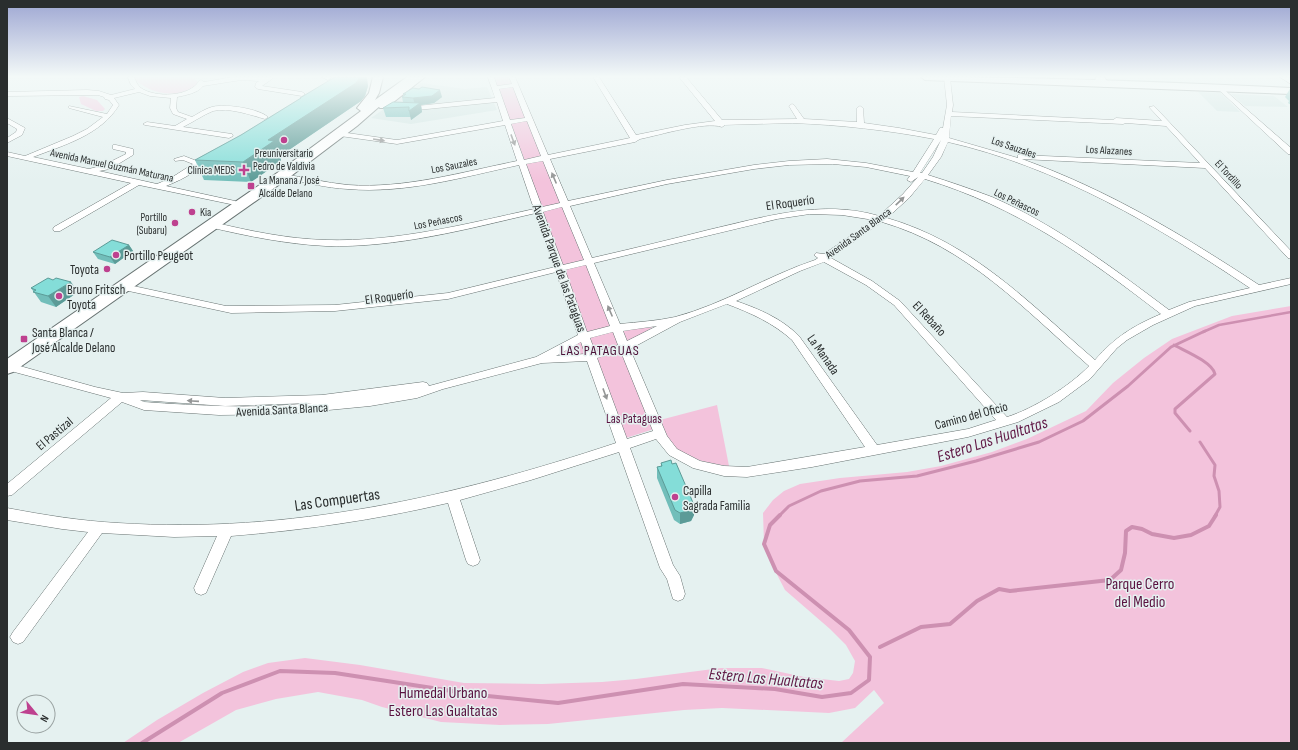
<svg xmlns="http://www.w3.org/2000/svg" width="1298" height="750" font-family="'Sofia Sans Condensed',sans-serif">
<style>
.built{fill:#d1e5e3}
.green{fill:#f3c3dc}
.lines{fill:none;stroke-linecap:round;stroke-linejoin:round}
.stream-far2{stroke:#cd90b1;stroke-width:2.5}
.stream-far1{stroke:#cd90b1;stroke-width:3}
.stream{stroke:#cd90b1;stroke-width:4}
.street-casing{stroke:#687372;stroke-width:1}
.secondary-casing{stroke:#687372;stroke-width:2}
.primary-casing{stroke:#687372;stroke-width:2}
.street{fill:#fff;fill-rule:evenodd}
.secondary{fill:#fff;fill-rule:evenodd}
.primary{fill:#fff;fill-rule:evenodd}
.wall{fill:#72beba}
.shaded-wall{fill:#5c9b97}
.building{fill:#84ddd8;stroke:#5c9b97}
.oneway{fill:#949696}
.poi-dot{fill:#be418f;stroke:#e5f1f0;stroke-width:1.5}
.labels{text-anchor:middle;stroke-width:3;stroke-linejoin:round;paint-order:stroke}
.far-street-label{font-size:11px;fill:#2a2e2e;stroke:#e5f1f0}
.far-poi-label{font-size:11px;fill:#2a2e2e;stroke:#e5f1f0;text-anchor:end}
.street-label{font-size:13px;fill:#2a2e2e;stroke:#e5f1f0}
.poi-label{font-size:13px;fill:#2a2e2e;stroke:#e5f1f0;text-anchor:start}
.park-label{font-size:13px;fill:#5a1240;stroke:#e5f1f0}
.neighbourhood-label{font-size:14px;letter-spacing:1px;fill:#4c1037;stroke:#e5f1f0}
.near-street-label{font-size:16px;fill:#2a2e2e;stroke:#e5f1f0}
.near-park-label{font-size:16px;fill:#5a1240;stroke:#e5f1f0}
.near-water-label{font-size:17px;font-style:italic;fill:#621a47;stroke:#e5f1f0}
</style>
<rect width="100%" height="100%" fill="#e5f1f0"/>
<path class="built" d="M421,83L465,89L487,87L497,110L411,124L371,118Z
M1198,92L1221,93L1240,112L1217,111Z
M1231,94L1274,96L1288,107L1245,106Z"/>
<path class="green" d="M135,77H192L198,82C196,87 192,89 188,90C169,98 149,92 134,79Z
M494,77H509L654,429L626,438Z
M83,96L97,100L105,109L103,111H96L81,104L79,97Z
M1291,306V743H841L884,703L874,690L855,708L829,713L722,708L684,710L548,724L500,725L441,722L382,707L362,700L318,692L276,699L236,710L178,743H123L157,720L203,693L243,672L268,663L305,658L360,665L464,683L542,684L602,682L636,679L721,668H762L804,677L839,681L849,679L853,673L855,661L846,645L830,629L785,590L772,565L764,543L763,513L773,500L784,491L800,484L840,478L907,472L941,466L992,452L1027,439L1086,411L1113,383L1144,358L1172,339L1232,316Z
M653,327L627,343L623,330Z
M581,341L585,354L558,355Z
M717,405L729,466C711,464 683,459 671,443C666,437 664,427 660,420Z"/>
<g class="lines">
<path class="stream-far2" d="M1203,332L1219,325L1291,312"/>
<path class="stream-far1" d="M1174,345C1185,351 1212,362 1215,374L1175,409V413L1190,431
M1200,442L1215,465L1214,476L1219,491L1220,507L1215,516
M779,516L789,506L821,491L860,481L917,476L976,461L1039,442L1083,421L1128,386L1171,347L1205,331"/>
<path class="stream" d="M880,647L921,627L950,624L977,601L999,589L1010,591L1110,580L1121,570L1125,553L1126,531L1132,527L1142,529L1152,534L1174,538L1191,535L1209,526L1216,515
M142,743L222,693L280,671L335,673L478,695L558,703L683,684L775,689L822,697L851,693L869,680L870,657L849,630L776,571L764,544L770,525L780,515"/>
<defs>
<path id="street" d="M128,77H134C136,81 137,85 141,88C155,98 190,97 199,81L201,80L204,82L233,77H273L272,79L262,86L302,92L305,94L302,96L258,89L255,87L256,83L259,81L241,80L203,86C198,93 186,95 177,97L176,108L178,112L192,117C201,112 209,106 219,106C231,105 259,109 268,117L265,119C251,115 228,107 213,111C203,115 193,122 183,127L232,134L233,136L229,138L145,125L143,124L147,122L175,126L187,119L173,114L170,108L171,98L150,96L139,92L114,98L119,105C101,135 64,145 33,157L89,169L104,165L126,154V152L113,149V145H116L133,149V155L110,169L99,171L157,184L171,178L193,164L183,160L175,161L174,159L184,156L202,163C195,174 178,181 166,186L235,201L239,203L235,205L139,185L60,231H54L53,229L54,227L131,183L7,156V152L25,156L73,136L87,129L103,117L69,108V106L107,114L113,105L109,100L105,99L104,97L98,95L7,96V92L87,90L99,91L111,95L135,89L131,85Z
M322,77H331V78L328,80Z
M488,77H494L497,86L512,84L509,77H515L548,155L630,138L593,77H599L636,135L685,125L715,121L679,77H686L722,120L797,119L789,106L792,104L794,105L804,119L857,122V108L860,106L863,108L864,123L899,128L936,135L940,128H943L947,105L944,77L950,78L953,105L952,112L1113,120L1116,118L1162,121L1149,107L1154,106L1291,251V259L1288,258L1205,168L1022,159C1108,190 1183,235 1259,285L1291,278V284L1195,306L1153,325L1127,340L1117,348L1090,379L1059,402L1018,422L968,437L812,467L747,477L724,476L693,468L669,455L656,439L630,448L673,565L680,576L685,594L683,599L678,601L673,599L667,579L660,568L619,452L531,480L460,500L480,560L478,564L473,566L468,564L466,560L448,503C375,520 305,530 231,536L206,593L201,595L196,593L194,588L217,536L174,537L102,533L23,642L18,644L13,642L10,637L13,632L88,532L62,529L7,520V508C44,515 81,521 118,523C290,534 454,497 616,443L587,361L542,363L443,389L417,398L370,406L287,414L219,415L144,410L122,402L12,495L7,496V484L111,398L7,370V364L9,363L95,387L123,393L143,392L225,398L322,395L423,382L427,383L429,386L536,357L578,335L556,272L448,299L335,311L231,313L124,290L119,287L124,284L226,306L335,305L448,293L555,267L536,213C467,229 397,248 326,246C286,244 247,236 209,227L208,225L212,222C250,231 288,239 326,240C397,242 466,224 534,209L519,165C463,177 405,194 348,189C326,188 304,182 282,178L278,176L282,174C304,177 326,183 348,185C405,189 462,172 517,161L505,125L397,144L340,136L336,134L340,132L397,140L503,121L497,102L407,111L404,109L407,107L495,98ZM513,87L525,118L510,120L499,89ZM951,116L1123,124L1126,123L1166,126L1200,163L1021,155H1018V158L949,138ZM527,121L541,156L524,160L511,124ZM793,123C841,125 887,130 934,139L913,172L866,163L827,159L789,161L754,165L667,180L568,201L550,159L635,142L640,139C660,135 705,121 722,127L725,125ZM941,140L933,157L922,173H920ZM948,142C1058,167 1156,225 1250,288L1189,302L1169,310C1113,268 1056,225 992,197C971,189 950,182 928,175L941,157ZM543,161L560,203L542,207L526,164ZM833,164L866,167L910,176L907,180L911,182L918,177L903,194L879,216C822,199 764,217 708,230C669,240 631,249 592,258L570,206L667,184L754,169L789,165ZM925,179C1017,207 1086,256 1161,314C1133,326 1115,337 1095,360C1029,303 973,243 887,218L909,198ZM562,207L584,260L563,265L543,212ZM810,214L842,215L874,220L824,254L816,253L814,255L818,258L815,260C767,276 724,304 675,317C657,321 638,322 620,324L594,263L777,219ZM882,222C968,247 1024,309 1089,366C1070,386 1033,409 1007,417L900,301L872,281L831,258ZM824,262L866,285L894,305L996,420L968,429L877,445L799,336C781,318 759,309 736,301L800,271ZM586,265L610,326L587,332L565,270ZM727,304C751,313 773,323 792,340L865,447L747,467L724,466L700,461L677,449L667,436L630,349L680,322ZM657,326L627,341L623,331ZM613,332L618,345L595,352L590,338ZM581,342L585,354L556,356ZM621,352L653,431L627,439L597,358ZM140,400L225,406L312,403C256,409 200,406 144,402Z
M1280,77H1288L1291,79V84Z
M1220,86L1291,148V154H1288L1218,89V87Z
M7,118L25,128L22,135L7,143V138L16,132L17,129L7,123Z"/>
<path id="secondary" d="M415,77H425L386,108H380L378,106L380,104Z
M921,77C1044,77 1168,82 1291,88V94L925,80Z"/>
<path id="primary" d="M373,77H383L379,93L375,100L407,77H419L381,105L357,126L287,179L13,372L7,374V359L277,173L361,111L357,108L369,93Z
M1096,77H1104L1109,84L1104,87L1095,82Z"/>
</defs>
<use href="#street" class="street-casing"/>
<use href="#secondary" class="secondary-casing"/>
<use href="#primary" class="primary-casing"/>
<use href="#street" class="street"/>
<use href="#secondary" class="secondary"/>
<use href="#primary" class="primary"/>
</g>
<path class="wall" d="M368,86L365,96L361,101L280,156L281,161L251,182L204,180L195,160L241,135L300,99V98Z
M1291,87V105L1288,103L1289,101L1285,97Z
M403,94L442,97L434,103L421,105L422,112L411,120V117H386L383,108L403,102L402,97L404,96Z
M129,245L133,251L115,264L98,259L93,252Z
M31,288L78,292L56,307L41,302Z
M661,463L672,464L694,505V515L691,521L680,524L674,520L657,478V467H661Z"/>
<path class="shaded-wall" d="M360,77H367L368,86L365,96L361,101L280,156L281,161L251,182L243,162L268,140Z
M440,90L442,97L434,103L421,105L422,112L411,120L409,111L415,105L413,98Z
M129,245L133,251L115,264L110,257Z
M71,282L78,292L56,307L48,296Z
M694,505V515L691,521L680,524V513Z"/>
<path class="building" d="M335,77H360L356,83L268,140L274,141L243,162L195,160L241,135L301,98H300Z
M422,87L440,90L432,96L413,98L402,97L406,94H403L413,88L419,89Z
M393,102L420,103L409,111V107L383,108Z
M112,240L129,245L110,257L93,252Z
M48,278L53,280L56,278L71,282L48,296L33,292L36,290L31,288Z
M671,460L672,464L676,463L694,505L692,510L680,513L675,510L657,467L662,466L661,463Z"/>
<defs><path id="oneway-solid" d="M-6-.8H1V-3.2L6.5 0L1 3.2V.8H-6Z"/></defs>
<g class="oneway">
<use href="#oneway-solid" transform="translate(379 140) rotate(9)"/>
<use href="#oneway-solid" transform="translate(513 140) rotate(70)"/>
<use href="#oneway-solid" transform="translate(554 178) rotate(-113)"/>
<use href="#oneway-solid" transform="translate(900 201) rotate(-44)"/>
<use href="#oneway-solid" transform="translate(610 311) rotate(-113)"/>
<use href="#oneway-solid" transform="translate(605 394) rotate(70)"/>
<use href="#oneway-solid" transform="translate(193 401) rotate(-176)"/>
</g>
<linearGradient id="sky" x2="0" y2="1"><stop stop-color="#9da6d2"/><stop offset="0.42" stop-color="#f3f9f8"/><stop offset="1" stop-color="#f3f9f8" stop-opacity="0"/></linearGradient>
<rect width="1298" height="182" fill="url(#sky)"/>
<g class="poi-dot">
<circle cx="284" cy="140" r="4"/>
<path d="M242 164h4v4h4v4h-4v4h-4v-4h-4v-4h4z"/>
<rect x="247" y="182" width="8" height="8" rx="2"/>
<circle cx="192" cy="212" r="4"/>
<circle cx="175" cy="223" r="4"/>
<circle cx="116" cy="255" r="4"/>
<circle cx="107" cy="269" r="4"/>
<circle cx="59" cy="296" r="4"/>
<rect x="20" y="335" width="8" height="8" rx="2"/>
<circle cx="675" cy="497" r="4"/>
</g>
<g class="labels">
<g class="far-street-label">
<text transform="translate(1014 147) rotate(19)" y="4">Los Sauzales</text>
<text transform="translate(1109 150) rotate(3)" y="4">Los Alazanes</text>
<text transform="translate(112 165) rotate(12)" y="4">Avenida Manuel Guzmán Maturana</text>
<text transform="translate(454 165) rotate(-11)" y="4">Los Sauzales</text>
<text transform="translate(1229 174) rotate(47)" y="4">El Tordillo</text>
<text transform="translate(1017 202) rotate(26)" y="4">Los Peñascos</text>
<text transform="translate(438 221) rotate(-11)" y="4">Los Peñascos</text>
<text transform="translate(858 233) rotate(-36)" y="4">Avenida Santa Blanca</text>
</g>
<g class="far-poi-label">
<text x="284" y="157" text-anchor="middle">Preuniversitario<tspan x="284" dy="13">Pedro de Valdivia</tspan></text>
<text x="235" y="174">Clínica MEDS</text>
<text x="259" y="184" text-anchor="start">La Manana / José<tspan x="259" dy="13">Alcalde Delano</tspan></text>
<text x="200" y="216" text-anchor="start">Kia</text>
<text x="167" y="221">Portillo<tspan x="167" dy="13">(Subaru)</tspan></text>
</g>
<g class="street-label">
<text transform="translate(790 202) rotate(-8)" y="5">El Roquerío</text>
<text transform="translate(560 268) rotate(70)" y="5">Avenida Parque de las Pataguas</text>
<text transform="translate(389 296) rotate(-8)" y="5">El Roquerío</text>
<text transform="translate(930 318) rotate(47)" y="5">El Rebaño</text>
<text transform="translate(824 354) rotate(55)" y="5">La Manada</text>
<text transform="translate(282 409) rotate(-3)" y="5">Avenida Santa Blanca</text>
<text transform="translate(971 415) rotate(-15)" y="5">Camino del Oficio</text>
<text transform="translate(54 433) rotate(-40)" y="5">El Pastizal</text>
</g>
<g class="poi-label">
<text x="124" y="260">Portillo Peugeot</text>
<text x="99" y="274" text-anchor="end">Toyota</text>
<text x="67" y="294">Bruno Fritsch<tspan x="67" dy="15">Toyota</tspan></text>
<text x="32" y="337">Santa Blanca /<tspan x="32" dy="15">José Alcalde Delano</tspan></text>
<text x="683" y="495">Capilla<tspan x="683" dy="15">Sagrada Familia</tspan></text>
</g>
<g class="park-label">
<text x="634" y="423">Las Pataguas</text>
</g>
<g class="neighbourhood-label">
<text x="600" y="355">LAS PATAGUAS</text>
</g>
<g class="near-street-label">
<text transform="translate(337 499) rotate(-8)" y="6">Las Compuertas</text>
</g>
<g class="near-park-label">
<text x="1140" y="589">Parque Cerro<tspan x="1140" dy="18">del Medio</tspan></text>
<text x="443" y="698">Humedal Urbano<tspan x="443" dy="18">Estero Las Gualtatas</tspan></text>
</g>
<g class="near-water-label">
<text transform="translate(992 439) rotate(-18)" y="6">Estero Las Hualtatas</text>
<text transform="translate(766 678) rotate(5)" y="6">Estero Las Hualtatas</text>
</g>
</g>
<rect width="1298" height="750" fill="none" stroke="#2a2e2e" stroke-width="16"/>
<g transform="translate(36 714) rotate(119)"><circle r="19" fill="#e5f1f0" stroke="#9aa3a2"/>
<path d="M0-3L7 15L0 10L-7 15Z" fill="#be418f"/>
<text y="-6" font-size="11" font-weight="bold" text-anchor="middle" fill="#2a2e2e">N</text>
</g>
</svg>
